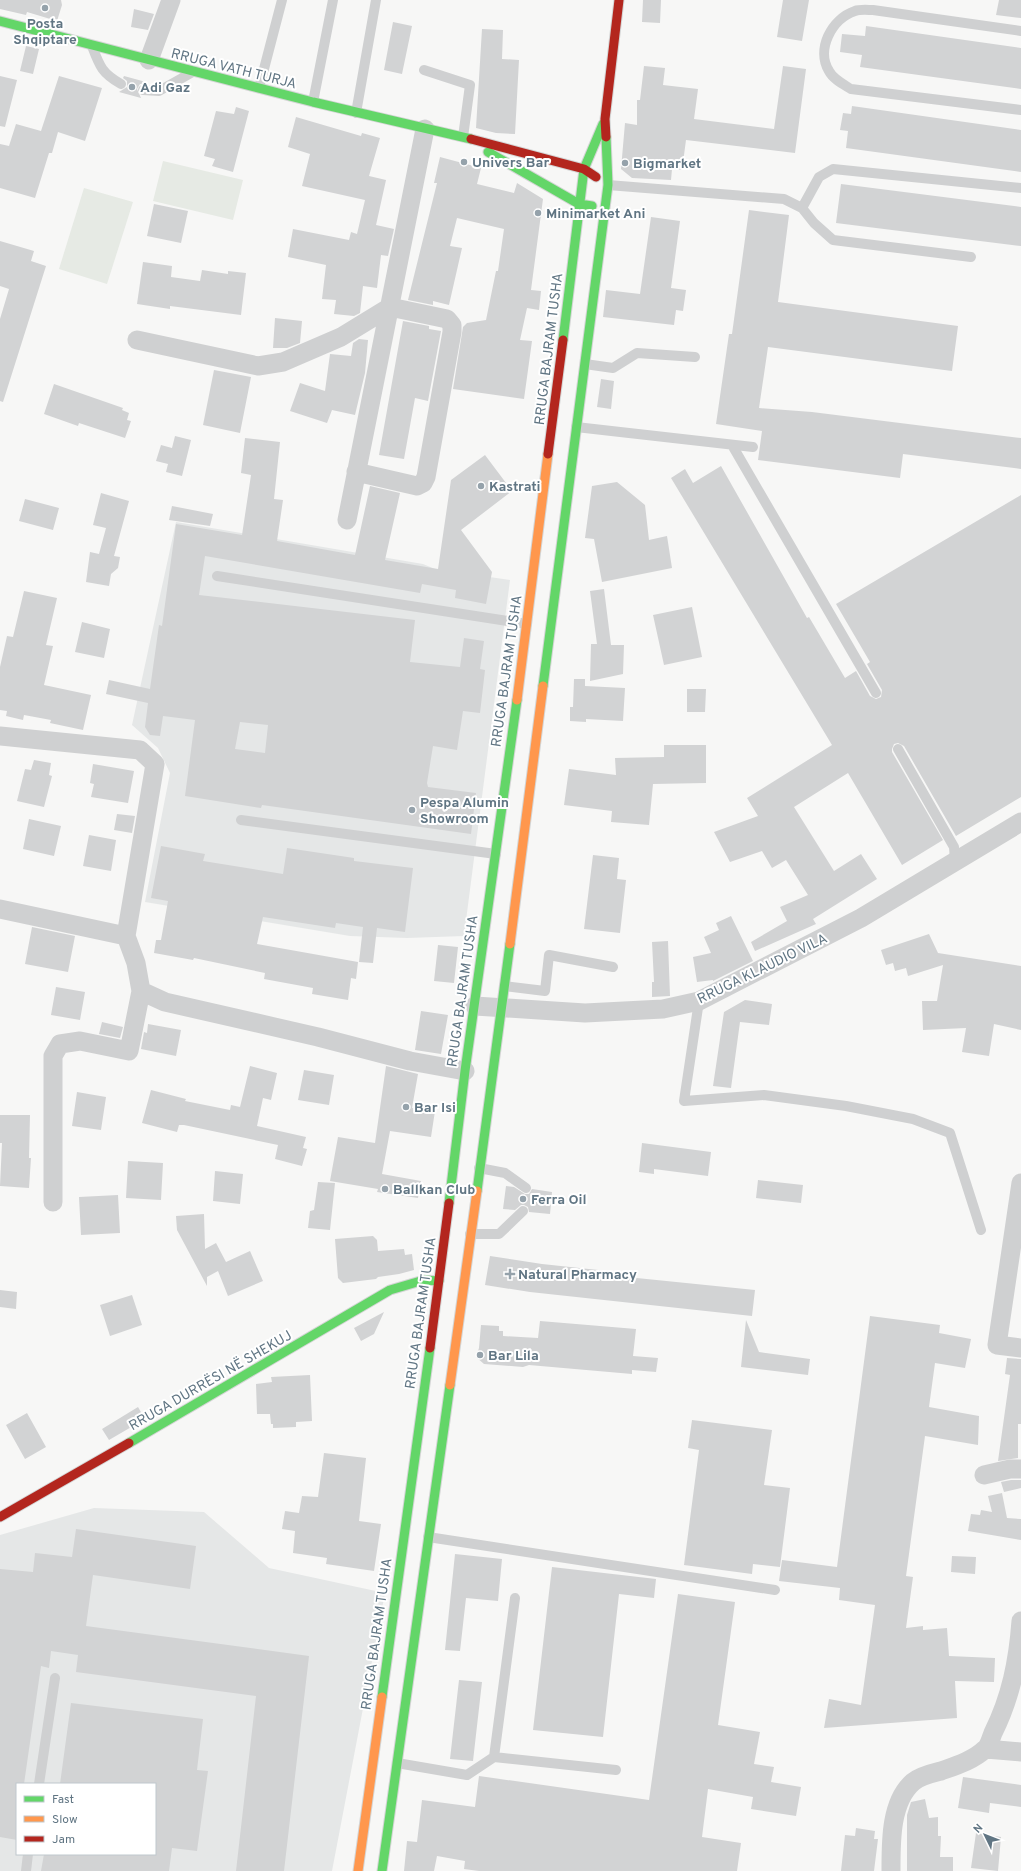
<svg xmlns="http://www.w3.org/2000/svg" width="1021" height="1871" font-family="Overpass,sans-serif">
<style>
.built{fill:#e5e7e7;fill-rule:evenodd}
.green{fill:#e6eae4}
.building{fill:#d2d3d4;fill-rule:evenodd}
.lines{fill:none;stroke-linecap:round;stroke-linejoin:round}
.fast-casing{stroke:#d4d5d5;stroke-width:11}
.slow-casing{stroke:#d4d5d5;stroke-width:11}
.jam-casing{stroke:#d4d5d5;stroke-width:11}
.lane{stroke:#cfd0d1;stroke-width:10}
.street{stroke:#cfd0d1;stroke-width:19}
.fast{stroke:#63d668;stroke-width:9}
.slow{stroke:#ff974d;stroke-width:9}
.jam{stroke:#b3261e;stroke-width:9}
.poi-dot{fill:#95a2ab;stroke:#fff;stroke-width:1.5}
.labels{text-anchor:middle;stroke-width:4;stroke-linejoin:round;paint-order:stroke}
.poi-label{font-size:14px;font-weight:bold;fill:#607583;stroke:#fff;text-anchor:start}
.street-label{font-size:14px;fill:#607583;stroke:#fff}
</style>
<rect width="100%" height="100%" fill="#f7f7f6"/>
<path class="built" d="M176,522L423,564L435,569L510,580L464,936L407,938L350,936L145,902L170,773L158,748L132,725Z
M94,1508L204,1512L269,1568L385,1593L332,1871H0V1535ZM17,1784H155V1854H17Z"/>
<path class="green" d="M163,161L243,180L233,220L153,201Z
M84,188L133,202L107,284L59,269Z"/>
<path class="building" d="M0,0H61L62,5L57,21L27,12L26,15L0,9Z
M643,0H661L660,23L642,22Z
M783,0H809L802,41L777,37Z
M999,0H1021V18L996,15Z
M134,9L154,14L148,30L131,27Z
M393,22L412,26L402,74L384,70Z
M866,26L1021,48V89L860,67L862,55L840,52L842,34L865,36Z
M482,29L503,30L502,59L519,60L515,134L496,133L476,128Z
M26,46L39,49L33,74L20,71Z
M644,66L665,68L663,85L698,89L694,119L774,129L783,66L806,69L795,153L686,140L682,170L672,169L671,180L632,178L621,169L625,123L637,125V100H640Z
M0,76L17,80L5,127L0,126Z
M59,76L102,88L85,141L58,132L52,153H49L35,198L0,188V144L9,146L16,124L41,131Z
M124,76L146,82L145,84H140L137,89L141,98L119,92L127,87V81L123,78Z
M852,106L1021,130V172L846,148L848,131L840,130L843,113L851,114Z
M236,107L249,111L233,172L212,166L215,159L204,156L216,111L234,114Z
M296,117L361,136L362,133L380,138L369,176L386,180L376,225L394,229L388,256L381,255L377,288L363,286L360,313L354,316L334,314L336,300L322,299L326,265L288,257L293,229L349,240L351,232L357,234L365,200L302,186L310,154L288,147Z
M440,157L481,168L477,184L514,193L517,183L543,199L531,290L541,291L539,310L527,308L520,340L532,341L524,399L453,389L463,327L467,323L486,320L496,271H498L504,229L457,218L450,246L462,248L449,305L433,301V305L408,300L437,183H434Z
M841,184L1021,207V246L836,223Z
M154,204L188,211L181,243L147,236Z
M749,210L789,215L778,302L958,326L952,371L768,347L759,408L812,412L1021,438V469L903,454L900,478L758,460L762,431L716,424L729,334H732Z
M651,217L680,221L671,288L686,290L683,311L676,310L674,325L603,317L606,290L640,294Z
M0,241L34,251L31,261L46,266L3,402L0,401V319L9,289L0,286Z
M143,262L172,266L171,277L200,281L202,270L228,274V271L246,273L241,315L170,306V309L137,304Z
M275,318L302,321L300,343L287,348H273Z
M403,321L429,326V329L441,331L428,401L415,398L404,459L379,455Z
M359,339L368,340L365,373L355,415L332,410L327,423L290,411L300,383L325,391L330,354L351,356L353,343Z
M214,370L251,377L240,433L203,425Z
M601,379L614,381L611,409L597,407Z
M54,384L123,408L122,410L129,413L127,420L131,421L125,438L79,423L78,426L44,414Z
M175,436L191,440L182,476L166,472L168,464L156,461L161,445L172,448Z
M245,438L280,442L274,499L283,500L277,541L355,555L370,486L400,493L385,560L438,569L451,480L485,455L512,491L461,530L492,572L486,604L455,598L456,590L422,584L420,593L205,556L199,595L415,620L410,662L460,667L464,638L484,641L480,669L485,670L480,713L463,711L457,750L433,746L427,783L428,787L476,793L471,834L262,805L261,808L185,796L195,720L163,716L160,736L150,735L145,727L148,703L106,694L109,680L150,689L159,625L162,626L176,524L242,535L251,475L241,473ZM240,722L268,725L265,753L235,749Z
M721,466L807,618L809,617L845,678L856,671L870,696L876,699L881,697L882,690L867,664L870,662L836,604L1021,495V797L956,836L904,746L898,743L894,744L892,749V752L943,840L902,865L848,773L794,807L834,871L861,854L877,879L813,919L816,924L755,951L751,942L787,921L780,907L808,895L786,860L772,868L762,851L730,862L714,832L758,816L747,798L832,745L671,478L685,469L693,483Z
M617,482L645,505L649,540L667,536L672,568L602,582L594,539L585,538L592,486Z
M101,493L129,501L114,556L120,557L118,568L111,574L109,586L86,582L90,552L99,554L106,528L93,525Z
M25,499L59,508L53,530L19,521Z
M172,506L213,514L210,526L169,520Z
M604,589L611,645H624L623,674L590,681L591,644H597L590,591Z
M24,591L57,598L46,645L53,646L44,685L91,695L83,730L50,723L51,720L24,715L23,720L6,716L7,711L0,710V667L7,636L13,637Z
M692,607L702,657L664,665L653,615Z
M82,622L110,629L104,658L75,652Z
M574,679H585V686L625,688L623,721L586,719V722L570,721V707H573Z
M687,689H706L705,712H687Z
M664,745H706V783L653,784L649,825L611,822L612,811L564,805L569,769L616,775L615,758L664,757Z
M34,760L51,763L49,775L52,776L44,807L17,801L25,769L31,770Z
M93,764L134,771L128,803L91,797L94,784L90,783Z
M117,814L135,816L132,833L114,830Z
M29,819L61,826L54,856L23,849Z
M89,835L116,840L111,871L83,866Z
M161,846L205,854L203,861L283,874L287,848L354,858V861L413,868L405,932L377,928L373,963L359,962L363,927L336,923L335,928L263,917L257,944L358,962L356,979L351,978L348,1000L312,994L313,988L264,979L265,973L194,958L193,960L154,953L156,940H161L168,901L151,898Z
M593,855L619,858L617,879L626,880L620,933L584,929Z
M731,916L753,961L713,981V980L697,982L693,957L711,953L704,937L719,930L716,923Z
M32,927L75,936L68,972L25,964Z
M929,934L938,953L1021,966V1030L994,1024L989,1056L962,1052L966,1028L923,1030L922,1001H937L943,965L908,976L906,968L895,971L893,963L886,965L881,950Z
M668,941L670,996L652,997V982H654L652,942Z
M438,945L458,947L454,983L434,981Z
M56,987L85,992L80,1020L51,1015Z
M745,1000L772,1004L769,1025L740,1022L731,1088L713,1086L724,1012Z
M421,1011L448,1015L441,1054L415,1050Z
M102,1022L123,1027L120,1038L99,1034Z
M148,1024L181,1030L176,1056L141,1049L144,1032L147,1033Z
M250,1066L277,1073L271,1100L263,1098L257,1126L306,1137L303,1148L307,1149L302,1166L275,1159L278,1145L184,1125H179L177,1132L142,1123L151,1090L186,1099L185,1101L230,1110L231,1105L240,1107Z
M386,1066L418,1074L412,1108L435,1111L431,1137L390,1131L382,1174L421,1181L418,1198L377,1192L378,1189L330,1181L338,1137L375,1143Z
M304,1070L334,1075L329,1105L298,1100Z
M77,1092L106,1097L101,1130L72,1126Z
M0,1115H30L29,1158H31L29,1188L0,1186L2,1143H0Z
M642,1143L711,1152L708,1176L654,1169V1174L639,1172Z
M128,1161L163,1163L161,1200L126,1198Z
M215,1171L243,1174L240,1204L213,1201Z
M758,1180L803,1185L801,1203L756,1198Z
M318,1182L335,1183L330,1230L308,1228L310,1211L314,1210Z
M506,1186L514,1187L525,1194H529L532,1189L552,1192L550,1214L529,1212L528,1207L524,1205H521L515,1210L503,1209Z
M118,1195L120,1233L81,1235L79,1197Z
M204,1214L205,1249L216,1243L226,1262L250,1251L263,1281L228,1296L218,1271L207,1277V1286L177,1230L176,1216Z
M373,1236L377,1240L378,1251L404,1249L405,1255L412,1254L414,1270L399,1274L378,1277L376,1279L343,1283L338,1278L335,1239Z
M490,1256L542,1264L617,1272V1276L755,1290L752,1316L530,1292L485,1285Z
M0,1290L17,1292L16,1309L0,1307Z
M132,1295L142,1325L110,1336L100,1305Z
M384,1312L374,1334L361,1341L354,1328Z
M870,1316L940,1325L939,1333L971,1339L965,1368L935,1363L929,1407L979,1416L978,1445L925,1436L906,1576L913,1577L906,1628L923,1626V1630L947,1628L949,1656L995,1658L994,1682L955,1681L957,1718L824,1728L829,1699L861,1705L875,1605L839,1600L840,1588L779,1581L782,1560L837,1567Z
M746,1320L759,1352L810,1359L808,1375L741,1367Z
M540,1321L636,1329L633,1356L658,1358L656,1372L632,1370V1374L529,1365L523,1367L484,1364L476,1357L479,1348L481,1325L499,1326V1331H503V1336L538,1338Z
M1007,1358L1021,1359V1424H1018V1458L998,1461L1010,1375L1005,1374Z
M310,1375L312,1421L296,1422V1427L273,1428V1424H271L270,1414H257L256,1384L272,1382L271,1377Z
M138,1407L145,1419L109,1440L102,1429Z
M27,1413L46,1447L25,1459L6,1425Z
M692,1420L772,1430L764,1485L790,1488L780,1567L753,1564L752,1574L684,1565L699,1450L688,1448Z
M324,1453L366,1458L359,1521L381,1524L374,1571L326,1564L327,1558L293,1553L295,1531L282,1529L285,1511L299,1513L302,1496L318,1497Z
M1011,1480H1021V1488L1004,1492L1001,1482Z
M1002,1493L1007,1518L1021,1519V1540L968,1531L971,1514L980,1515L981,1510L992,1512L988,1496Z
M76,1529L196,1546L190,1589L93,1575L86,1626L309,1656L284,1871H236L256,1696L76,1672L78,1655L51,1651L49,1668L41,1666L24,1784H17V1840L0,1837V1569L33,1572L35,1553L72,1557Z
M455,1554L502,1559L498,1601L466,1598L460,1651L445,1650Z
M952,1556L976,1557L975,1574L951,1572Z
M552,1567L656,1579L654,1598L619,1594L603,1737L533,1730Z
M678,1594L735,1602L718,1725L760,1732L754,1764L774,1767L771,1782L801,1787L796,1816L751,1809L753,1797L708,1789L702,1837L741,1843L737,1871H479L464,1869L465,1861L437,1856L434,1871H404L407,1841L417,1842L422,1800L475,1807L479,1776L649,1800Z
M459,1680L482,1682L473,1761L450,1759Z
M71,1703L203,1719L197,1770L208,1771L197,1851L172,1848L169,1871H41L44,1854H155V1784H60Z
M963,1777L1021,1785V1807L990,1803L989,1813L958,1808Z
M925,1799L929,1818L938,1817V1836H941L940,1857H953V1871H907V1815L911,1802Z
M856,1828L875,1831L874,1839H878L874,1871H841L845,1835L855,1836Z
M976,1833L1001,1837L998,1871L971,1868Z"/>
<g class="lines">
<defs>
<path id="fast" d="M0,21L313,102L471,139
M488,152L579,204L592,206
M563,340L584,169L603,124
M543,686L608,185L606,137
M477,1191L510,944
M449,1203L465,1071L517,700
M129,1443L390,1290L424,1280L439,1281
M382,1697L430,1348
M382,1871L450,1385"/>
<path id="slow" d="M517,700L548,454
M510,944L543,686
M450,1385L477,1191
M358,1871L382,1697"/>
<path id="jam" d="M606,137L605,119L619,0
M471,139L584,169L596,177
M548,454L563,340
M430,1348L449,1203
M0,1517L129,1443"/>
</defs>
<use href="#fast" class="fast-casing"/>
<use href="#slow" class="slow-casing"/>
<use href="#jam" class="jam-casing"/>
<path class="lane" d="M1021,31L873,10C868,10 860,9 855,11C831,19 816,50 829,71C833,79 843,84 851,89L1021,110
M92,46C100,67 102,73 121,84
M424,70L470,85L463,137
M259,88L282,0
M143,90L159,91L191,73
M313,102L333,0
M356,113L376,0
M608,185L784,199L802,208L814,223L833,240L971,257
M802,208L819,177L833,169L1021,188
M585,364L613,368L637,353L695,357
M576,427L753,447
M732,445L876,693
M217,576L527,624
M898,749L954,847L955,861
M241,820L496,854
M504,986L545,991L549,955L613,967
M699,1001L684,1101L764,1095L846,1106L913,1119L950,1133L981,1230
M479,1168L505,1173L526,1188
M470,1234H499L523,1211
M428,1537L775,1590
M494,1757L515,1598
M397,1763L467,1775L494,1757L616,1770
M39,1784L55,1678
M26,1871L28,1854"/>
<path class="street" d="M149,60L171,0
M137,340L258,366L283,362L341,337L390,307L447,319L452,325V332L426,477L423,483L417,486L356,472
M347,520L425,129
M0,736L140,750L155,764L126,936L136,963L141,991L129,1051L80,1041L60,1044L53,1056V1202
M0,909L126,936
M141,991L165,1002L318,1037L410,1061L465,1071
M475,1006L585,1013L663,1009L699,1001L861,918L1021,822
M1021,1183L997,1345L1021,1348
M984,1475L1010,1469H1021
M986,1749L1021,1752
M891,1871C891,1843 890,1802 913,1782C920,1776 933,1773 941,1771C955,1766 974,1760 985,1749C989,1746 991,1738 993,1733C1011,1697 1018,1661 1021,1621"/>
<use href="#fast" class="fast"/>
<use href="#slow" class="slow"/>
<use href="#jam" class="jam"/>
</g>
<g class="poi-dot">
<circle cx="45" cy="8" r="4"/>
<circle cx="132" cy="87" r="4"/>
<circle cx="464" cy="162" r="4"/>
<circle cx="625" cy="163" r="4"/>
<circle cx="538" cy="213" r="4"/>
<circle cx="481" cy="486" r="4"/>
<circle cx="412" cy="810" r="4"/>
<circle cx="406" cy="1107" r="4"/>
<circle cx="385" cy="1189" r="4"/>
<circle cx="523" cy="1199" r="4"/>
<path d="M508 1268h4v4h4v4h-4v4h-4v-4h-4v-4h4z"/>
<circle cx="480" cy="1355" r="4"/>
</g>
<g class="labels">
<g class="poi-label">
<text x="45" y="28" text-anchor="middle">Posta<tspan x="45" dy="16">Shqiptare</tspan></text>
<text x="140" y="92">Adi Gaz</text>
<text x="472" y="167">Univers Bar</text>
<text x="633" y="168">Bigmarket</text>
<text x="546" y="218">Minimarket Ani</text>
<text x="489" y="491">Kastrati</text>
<text x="420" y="807">Pespa Alumin<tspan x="420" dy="16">Showroom</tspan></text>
<text x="414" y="1112">Bar Isi</text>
<text x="393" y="1194">Ballkan Club</text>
<text x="531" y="1204">Ferra Oil</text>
<text x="518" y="1279">Natural Pharmacy</text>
<text x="488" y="1360">Bar Lila</text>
</g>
<g class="street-label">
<text transform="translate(234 68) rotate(14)" y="5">RRUGA VATH TURJA</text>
<text transform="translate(548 349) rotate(-83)" y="5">RRUGA BAJRAM TUSHA</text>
<text transform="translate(506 671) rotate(-82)" y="5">RRUGA BAJRAM TUSHA</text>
<text transform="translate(762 968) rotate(-26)" y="5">RRUGA KLAUDIO VILA</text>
<text transform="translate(462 991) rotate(-82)" y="5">RRUGA BAJRAM TUSHA</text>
<text transform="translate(420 1313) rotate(-82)" y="5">RRUGA BAJRAM TUSHA</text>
<text transform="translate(210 1380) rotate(-30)" y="5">RRUGA DURRËSI NË SHEKUJ</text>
<text transform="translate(376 1634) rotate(-82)" y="5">RRUGA BAJRAM TUSHA</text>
</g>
</g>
<rect x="16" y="1783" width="140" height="72" fill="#ffffff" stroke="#bfc8cd"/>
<rect x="24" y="1796" width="20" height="6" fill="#63d668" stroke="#bfc8cd"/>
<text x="52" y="1803" font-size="12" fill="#607583">Fast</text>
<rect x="24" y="1816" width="20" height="6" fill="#ff974d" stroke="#bfc8cd"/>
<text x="52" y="1823" font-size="12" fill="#607583">Slow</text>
<rect x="24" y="1836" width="20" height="6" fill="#b3261e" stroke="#bfc8cd"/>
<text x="52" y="1843" font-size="12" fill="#607583">Jam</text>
<g transform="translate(985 1835) rotate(313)" stroke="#ffffff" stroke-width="3" paint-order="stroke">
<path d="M0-3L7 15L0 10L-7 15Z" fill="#607583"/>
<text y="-6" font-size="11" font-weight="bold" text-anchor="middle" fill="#607583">N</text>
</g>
</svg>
